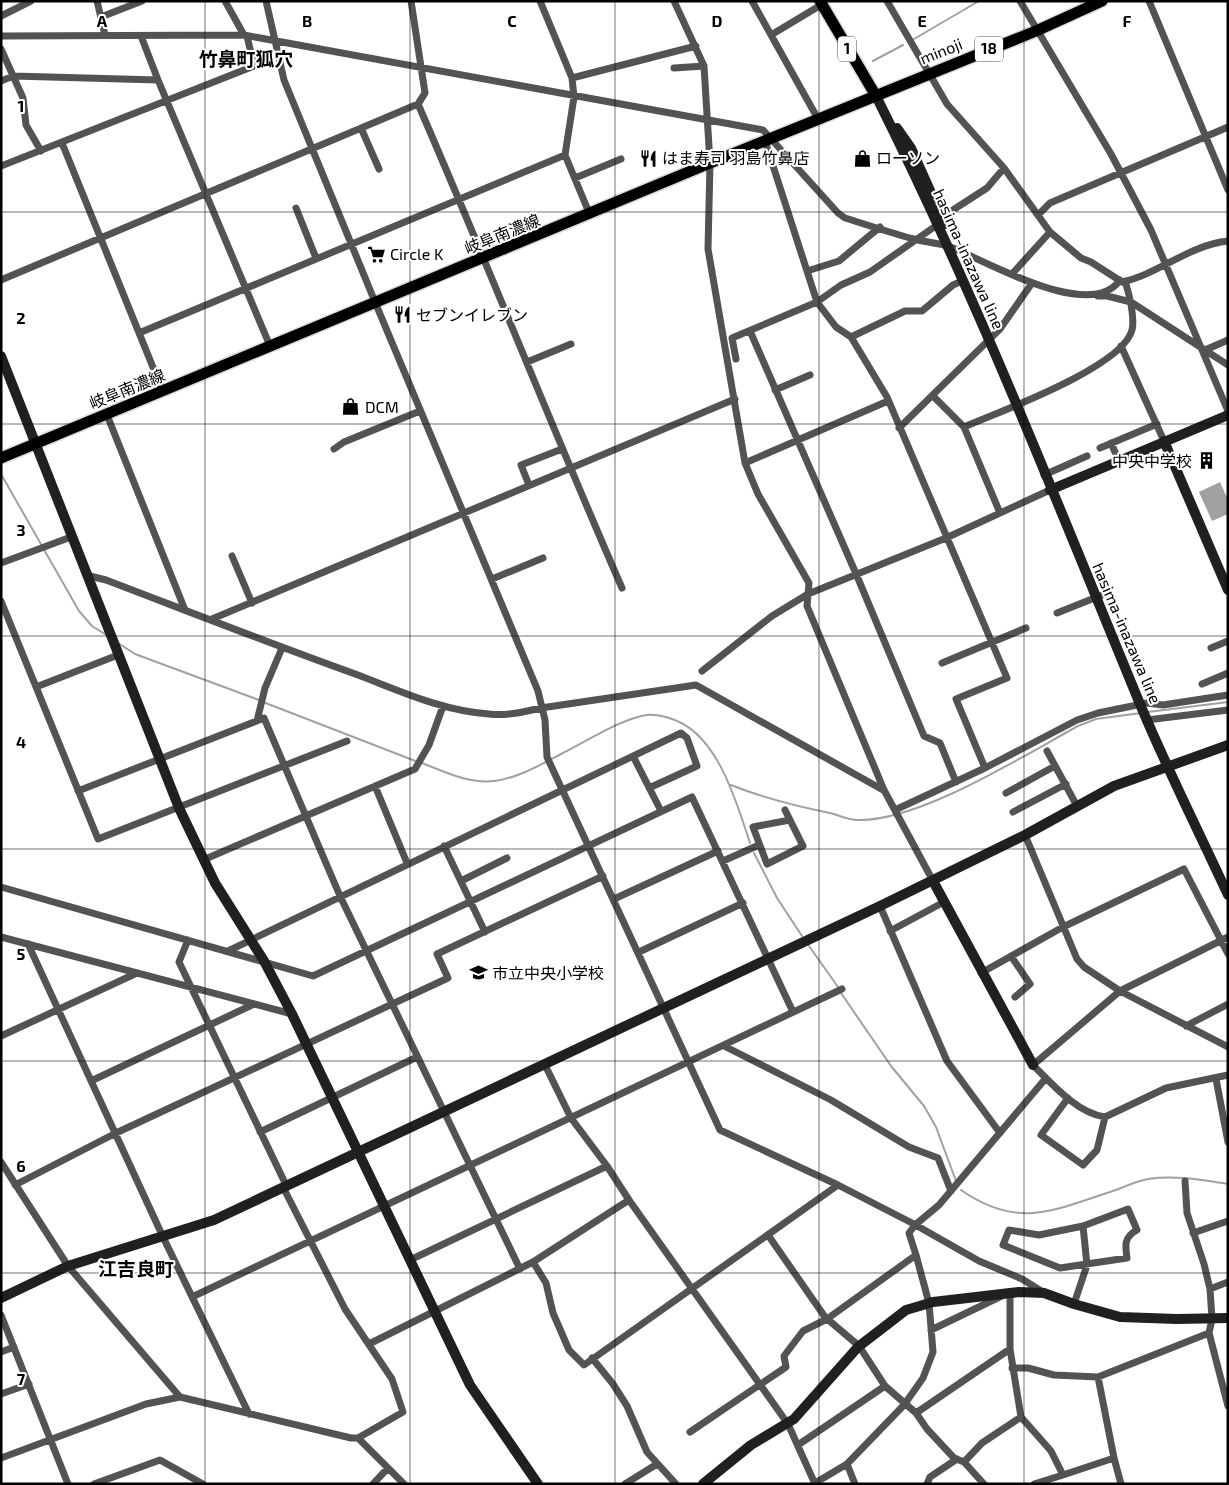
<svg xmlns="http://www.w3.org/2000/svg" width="1229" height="1485" font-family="'Exo 2','Noto Sans JP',sans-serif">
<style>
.water{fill:#a1a1a1}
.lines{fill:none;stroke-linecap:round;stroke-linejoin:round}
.stream{stroke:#a1a1a1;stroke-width:2}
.primary-casing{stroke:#dbdbdb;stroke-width:14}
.street{stroke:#535353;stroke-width:7}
.secondary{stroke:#202020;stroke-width:10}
.primary{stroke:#000;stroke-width:11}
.grid{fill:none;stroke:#000;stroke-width:1;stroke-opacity:0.55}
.labels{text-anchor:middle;stroke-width:4;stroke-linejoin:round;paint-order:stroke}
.shield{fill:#fff;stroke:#4c4c4c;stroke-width:1}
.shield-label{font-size:15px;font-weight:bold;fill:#000}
.street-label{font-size:16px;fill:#000;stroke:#fff}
.poi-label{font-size:16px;fill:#000;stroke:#fff;text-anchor:start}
.quarter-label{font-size:19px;font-weight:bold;fill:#000;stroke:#fff}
.grid-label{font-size:16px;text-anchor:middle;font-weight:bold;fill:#000;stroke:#fff;stroke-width:4;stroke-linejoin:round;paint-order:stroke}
</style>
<rect width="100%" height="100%" fill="#fff"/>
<path class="water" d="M1220,482L1228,500V514L1212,521L1199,492Z"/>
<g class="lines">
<path class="stream" d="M914,39L979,1
M873,61L903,45
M1,474L79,611L92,626L108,636
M118,643L135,654L259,700
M263,702L418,762
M1148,712L1228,702
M422,763C445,772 469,784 494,781C518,778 540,765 561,754C586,742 620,719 647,715C654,714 662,716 669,718C717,731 736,801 750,843
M731,785C763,798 796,806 830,813C838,815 847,819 856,820C917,823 1023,756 1078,726L1096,719L1141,713
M754,853L777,898L802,936
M809,946L838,987
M841,993L891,1066L924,1106L936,1127L956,1181
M961,1190C1020,1231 1056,1209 1116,1190C1126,1186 1137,1181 1148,1179C1176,1175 1201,1180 1228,1184"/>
<defs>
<path id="primary" d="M820,1L876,96
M1,458L710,163L1036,31L1102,1"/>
</defs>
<use href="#primary" class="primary-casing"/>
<path class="street" d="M97,1L105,35
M225,1L244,35
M266,1L284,80L375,302L538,691L545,720L547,757L720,1130L838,1185L912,1223L979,1261L1022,1279L1043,1292
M411,1L425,93L418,104
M674,1L704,66L710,163L708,249L745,463L758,494L809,583L807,606L884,790L933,881
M752,1L818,119
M887,1L947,104L1004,168L1050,232L1081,258L1091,262L1122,282C1159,274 1189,245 1228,241
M1020,1L1111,154L1151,230L1228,411
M1149,1L1228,190
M1,16L31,1
M101,17L142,1
M771,35L821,5
M1,36L244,35L763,130L838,213L845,218C868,225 891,233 914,239C925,242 937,243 948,246C985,260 1090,323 1120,280
M141,36L158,80
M1,49L23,98L26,125L41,151
M674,68L704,66
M572,78L696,46
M1,81L13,76L158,80L270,346
M361,128L379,169
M765,141L817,302L836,327L851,337L887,397L1007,678L956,699L985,768
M62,143L163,392
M565,155L590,215
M1,166L254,66L247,36
M575,178L621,159
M296,208L316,258
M1038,215L1050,203L1228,127
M942,217L987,188L1004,168
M807,271L839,261L880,227
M1012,274L1050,232
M1,280L418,104C488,265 552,428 622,588
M1098,296H1107L1131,302L1228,365
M750,331L857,576L924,736L940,743L956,782
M139,333L565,155L574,97L572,78L540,1
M851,337L905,311H922L953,285L962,281
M1121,346L1164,441
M1205,350L1228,340
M736,359L732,338L817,302L841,285L870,272L937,225
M527,362L571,344
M775,390L810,375
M933,396L964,427C999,412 1123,367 1132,330C1135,318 1129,293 1125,281
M107,415L185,610
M964,427L1000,513
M899,428L1000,329L1032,283
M1111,443L1119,461
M1100,448L1157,424
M334,449L344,442L420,411
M745,463L888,401
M1044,475L1087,456
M529,485L521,465L562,449
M232,556L252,603
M1,563L71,537
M86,575L106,580C190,612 274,645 358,675C400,691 443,711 489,714C507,716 524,712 541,708L696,685L883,790
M492,579L543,558
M1,601L98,839L347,741
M1057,613L1102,595
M212,619L735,399
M1211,648L1228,641
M942,663L1026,628
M702,671L772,616L808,594L946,538L1050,490
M1202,684L1228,673
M36,687L118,655
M1147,720L1228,710
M257,721L265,688L282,648
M1047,751L1077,806
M633,756L661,811
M375,786L407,863
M78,791L264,718L340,896L520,1269
M1006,793L1055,766
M785,810L803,846L767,864L753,827L790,820
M895,810L985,768L1077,720L1098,713L1147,703L1163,705L1228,695
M1013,812L1066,784
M1025,835L1077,959L1084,967L1120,991L1228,1047
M444,846L485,932
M203,860L415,769L429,745L443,706
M723,861L759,845
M461,881L507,858
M1,887L313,976L692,797L793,1012
M614,899L718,851
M880,906L947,1061L1000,1133
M890,931L944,902
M1,937L292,1014
M1228,937L1120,991L1033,1065C1052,1084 1077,1113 1105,1117L1166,1088L1228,1075
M188,940L179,962L286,1185
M28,944L163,1237L249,1414
M228,951L681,733L687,738L697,766L649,788
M639,952L743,903
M1011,956L1030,984L1015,997
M981,973L1063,927L1184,869L1228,954
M1186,1026L1228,1004
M1,1036L137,973
M724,1046L831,1100L909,1147L938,1158L951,1191
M545,1065L571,1118L607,1166L629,1200L788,1424L815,1484
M1216,1079L1228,1142
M91,1081L252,1005
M1068,1098L1041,1135L1083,1165L1097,1150L1105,1117
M260,1132L417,1057
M1,1162L68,1266L180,1397
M1185,1181L1187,1213L1204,1264L1210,1289L1212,1319L1209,1333L1228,1406
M15,1185L116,1133L448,978L437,954L603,876
M1193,1233L1228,1221
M768,1235L825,1317L859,1346L885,1386L916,1413L927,1429L954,1458L964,1462L984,1484
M410,1260L607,1166
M533,1262L546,1283L553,1313L569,1350L584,1365L838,1185
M1210,1289L1228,1282
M192,1297L842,989
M1074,1304L1087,1265L1083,1226L1128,1209L1137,1230C1124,1237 1125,1245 1127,1258L1060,1268L1003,1245L1009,1230L1039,1235L1083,1226
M1,1315L68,1484
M931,1330L1010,1292V1349L1021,1417L982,1443L964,1462
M369,1344L533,1262L629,1200
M1,1352L14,1347
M592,1358L613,1384L627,1406L647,1452L676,1484
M1012,1368H1028L1054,1375L1098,1377L1209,1333
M1,1394L29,1384
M916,1413L1010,1349
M1021,1417L1051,1451L1063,1475L1114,1458L1098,1377
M690,1432L786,1367L784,1356L803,1331L827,1319L916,1255L909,1233L915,1225L939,1205L1046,1078
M358,1438L404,1484
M798,1445L885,1386
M1,1458L146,1404L180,1397L351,1438H358L403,1412L392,1379L345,1309L283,1187
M1114,1458L1121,1484
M847,1464L855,1484
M815,1483L847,1464L904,1405L923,1378L933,1352L929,1303L916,1255
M94,1484L160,1460L203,1484
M373,1484L388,1468
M625,1484L657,1464
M927,1484L930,1477L957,1459
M1034,1484L1063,1475"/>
<path class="secondary" d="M876,96C975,293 1056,500 1140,704C1167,769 1199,832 1228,895
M897,128L911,148L945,224
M1,356L179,808L215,883L264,961L292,1014L470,1385L538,1484
M1164,441L1228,590
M1050,490L1228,415
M933,881L1033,1065
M1,1298L68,1266L214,1220L880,906L1025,835L1114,786L1228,745
M703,1484L751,1445L794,1419L858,1347L906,1310L933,1302L1019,1292L1044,1293L1074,1304L1120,1317L1177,1319L1228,1318"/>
<use href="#primary" class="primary"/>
</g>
<path class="grid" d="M205,1V1484M410,1V1484M615,1V1484M819,1V1484M1024,1V1484M1,212H1228M1,424H1228M1,636H1228M1,849H1228M1,1061H1228M1,1273H1228"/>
<defs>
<symbol id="restaurant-bare" viewBox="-9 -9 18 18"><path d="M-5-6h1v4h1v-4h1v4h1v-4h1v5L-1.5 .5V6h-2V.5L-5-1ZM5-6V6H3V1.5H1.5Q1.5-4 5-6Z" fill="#000" stroke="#fff" stroke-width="2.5" paint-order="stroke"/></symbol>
<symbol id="shop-bare" viewBox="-9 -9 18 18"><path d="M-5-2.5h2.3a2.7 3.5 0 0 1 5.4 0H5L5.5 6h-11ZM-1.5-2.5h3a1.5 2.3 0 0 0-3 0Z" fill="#000" stroke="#fff" stroke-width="2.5" paint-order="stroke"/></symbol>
<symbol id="supermarket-bare" viewBox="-9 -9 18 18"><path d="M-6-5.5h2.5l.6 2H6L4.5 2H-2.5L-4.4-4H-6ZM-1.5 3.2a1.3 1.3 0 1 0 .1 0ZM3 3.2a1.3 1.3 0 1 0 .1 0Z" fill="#000" stroke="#fff" stroke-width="2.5" paint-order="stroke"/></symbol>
<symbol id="building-bare" viewBox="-9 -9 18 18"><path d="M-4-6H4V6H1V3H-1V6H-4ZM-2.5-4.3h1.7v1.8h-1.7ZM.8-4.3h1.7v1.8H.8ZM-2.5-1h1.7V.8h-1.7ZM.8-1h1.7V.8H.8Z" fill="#000" stroke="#fff" stroke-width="2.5" paint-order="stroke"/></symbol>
<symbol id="school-bare" viewBox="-9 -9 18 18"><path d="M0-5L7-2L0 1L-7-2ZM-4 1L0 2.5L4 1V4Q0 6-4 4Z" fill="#000" stroke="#fff" stroke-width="2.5" paint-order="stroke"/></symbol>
</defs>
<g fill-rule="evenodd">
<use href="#restaurant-bare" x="636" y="146" width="25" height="25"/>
<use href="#shop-bare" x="850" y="146" width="25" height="25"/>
<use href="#supermarket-bare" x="364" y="242" width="25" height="25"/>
<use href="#restaurant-bare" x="390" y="302" width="25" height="25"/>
<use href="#shop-bare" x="338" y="394" width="25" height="25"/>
<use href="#building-bare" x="1194" y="448" width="25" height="25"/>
<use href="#school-bare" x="466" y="960" width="25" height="25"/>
</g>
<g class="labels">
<g class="shield">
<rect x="838" y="36.5" width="18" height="25" rx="4"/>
<rect x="975" y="36.5" width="28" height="25" rx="4"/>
</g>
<g class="shield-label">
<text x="847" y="54">1</text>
<text x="989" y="54">18</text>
</g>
<g class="street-label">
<text transform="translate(941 51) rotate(-22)" y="6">minoji</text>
<text transform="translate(502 234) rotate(-22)" y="6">岐阜南濃線</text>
<text transform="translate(969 259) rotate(66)" y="6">hasima-inazawa line</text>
<text transform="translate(127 389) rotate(-22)" y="6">岐阜南濃線</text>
<text transform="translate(1127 633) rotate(67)" y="6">hasima-inazawa line</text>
</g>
<g class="poi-label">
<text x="662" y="164">はま寿司 羽島竹鼻店</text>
<text x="876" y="164">ローソン</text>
<text x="390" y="260">Circle K</text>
<text x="416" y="321">セブンイレブン</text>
<text x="365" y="413">DCM</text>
<text x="1192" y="467" text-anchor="end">中央中学校</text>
<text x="492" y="979">市立中央小学校</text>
</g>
<g class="quarter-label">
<text x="246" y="66">竹鼻町狐穴</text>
<text x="136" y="1276">江吉良町</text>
</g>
</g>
<g class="grid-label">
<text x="102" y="27">A</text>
<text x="307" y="27">B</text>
<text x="512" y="27">C</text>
<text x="717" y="27">D</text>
<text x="922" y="27">E</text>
<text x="1127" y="27">F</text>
<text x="21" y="112">1</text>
<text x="21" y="324">2</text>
<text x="21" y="536">3</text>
<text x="21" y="748">4</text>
<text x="21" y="960">5</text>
<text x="21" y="1172">6</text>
<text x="21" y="1385">7</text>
</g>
<rect width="1229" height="1485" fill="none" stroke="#000000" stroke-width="5"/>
</svg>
